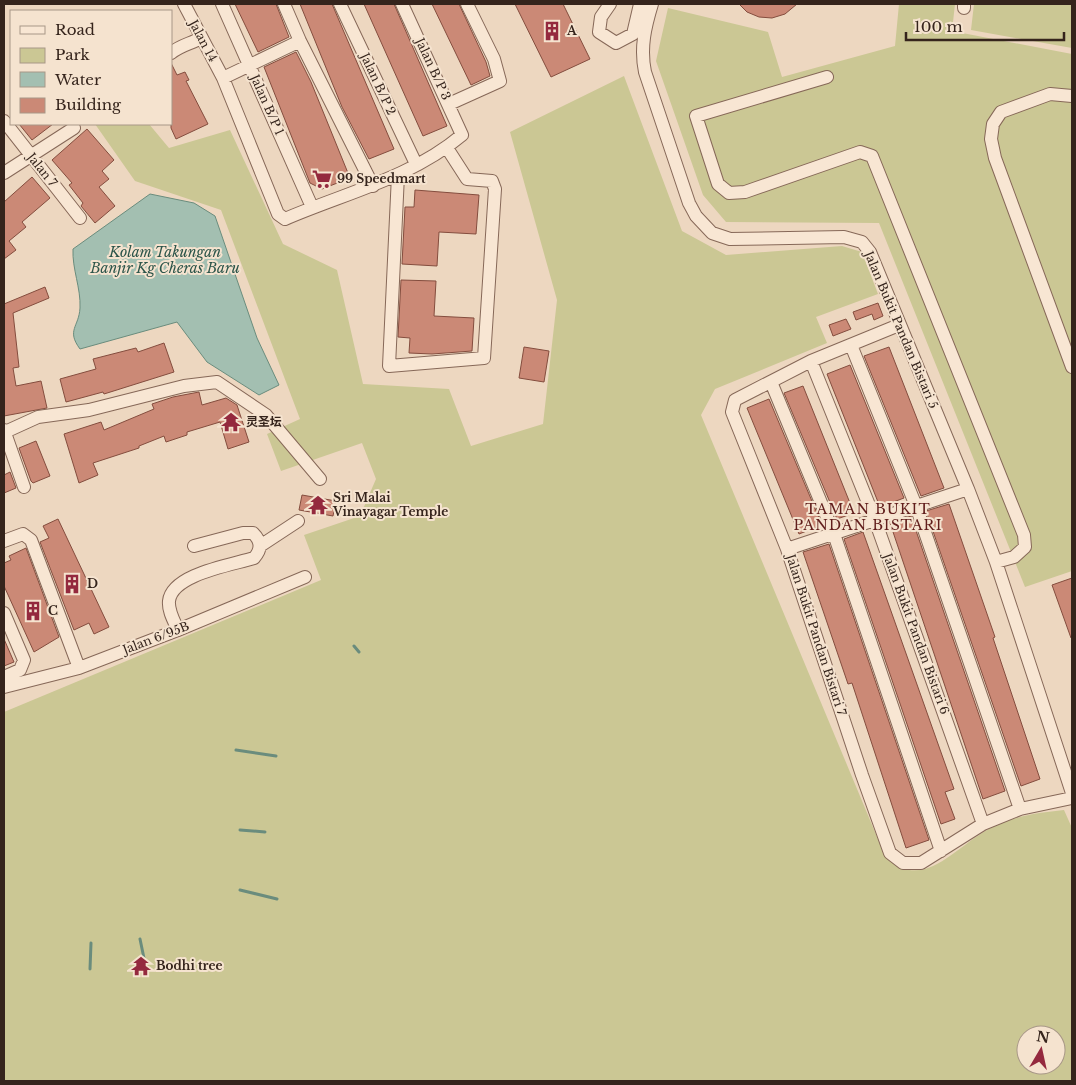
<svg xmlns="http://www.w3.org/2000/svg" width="1076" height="1085" font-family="'Libre Baskerville','Noto Sans SC',serif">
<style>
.green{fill:#cbc794;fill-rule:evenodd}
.water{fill:#a3bfb1;stroke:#6a8c7d}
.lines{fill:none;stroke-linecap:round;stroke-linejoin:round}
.stream{stroke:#6a8c7d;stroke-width:3}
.building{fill:#cb8976;stroke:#844d3e}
.minor-casing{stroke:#866858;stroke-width:14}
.minor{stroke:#f8e6d3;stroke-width:12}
.labels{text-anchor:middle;stroke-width:4;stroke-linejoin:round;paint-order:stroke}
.poi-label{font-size:12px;font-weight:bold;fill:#35241c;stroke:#f5e3cf;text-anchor:start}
.street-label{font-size:12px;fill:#35241c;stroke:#f5e3cf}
.water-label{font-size:14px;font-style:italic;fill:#2c554a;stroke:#f5e3cf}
.neighbourhood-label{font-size:14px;letter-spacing:1px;fill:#611e1c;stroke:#f5e3cf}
</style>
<rect width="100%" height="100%" fill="#edd7c0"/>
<path class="green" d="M899,4H955L952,31L1072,54V571L1025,587L879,223L726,222L703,195L656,61L668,8L768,32L782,77L895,46Z
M974,4H1072V48L971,30Z
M624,76L682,231L726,255L842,246L862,252L878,294L816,317L827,343L715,389L701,415L885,856C922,893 953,849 987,830C1013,816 1036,813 1064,810L1072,828V1081H4V712L321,580L304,535L360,516L376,479L362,443L281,471L267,434L300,419L221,210L135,181L95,124H149L169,148L230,130L283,244L337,270L363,384L449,389L471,446L543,424L557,300L510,132ZM1026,1035H1056V1065H1026Z"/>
<path class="water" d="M150,194L194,203L215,216L257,338L279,385L259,395L207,362L177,322L80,349C66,330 79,327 80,308C81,288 72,269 73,249Z"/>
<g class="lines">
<path class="stream" d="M354,646L359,652
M236,750L276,756
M240,830L265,832
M240,890L277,899
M140,939L146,968
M90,969L91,943"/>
</g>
<path class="building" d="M235,4H276L289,37L258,52Z
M300,4H332L394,149L369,159L342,107Z
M364,4H394L447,126L423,136Z
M432,4H459L486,62L490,76L471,85Z
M515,4H563L590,59L551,77Z
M739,4H797L785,14L772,18L759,17L747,12Z
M296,52L311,82L350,178L322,189L310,183L264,67Z
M171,63L177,75L185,72L189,80L186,81L208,124L176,139L171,128Z
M19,124H53L32,140Z
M87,129L114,160L102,171L109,179L99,187L115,206L95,223L81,206L83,203L69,185L72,183L52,160Z
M32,177L50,198L22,222L26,227L9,241L16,250L4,259V202Z
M415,190L479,195L476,234L439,232L437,266L402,264L405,207H414Z
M401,280L436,281L434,316L474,318L472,351L432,354L409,353L410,338L398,337Z
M45,287L49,298L13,313L19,367L13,368L16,386L41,381L47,408L4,416V304Z
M878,303L883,316L874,320L872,314L856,320L853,312Z
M846,319L851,329L833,336L829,325Z
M164,343L174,372L104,394L103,392L66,402L60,379L96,369L93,359L136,348L138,352Z
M524,347L549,351L544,382L519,378Z
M889,347L944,488L921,496L864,356Z
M850,365L904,498L880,507L827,374Z
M803,386L854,513L837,519L784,393Z
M199,392L202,405L226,398L237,405L249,442L228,449L220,422L187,432V435L166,442L164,436L139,446V448L93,463L98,475L79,483L64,434L101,422L104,430L154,409L152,404L173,397Z
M769,399L822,525L799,534L747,408Z
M36,441L50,476L33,483L31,481L19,448Z
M10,472L16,488L4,493V475Z
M302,495L336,501L333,516L299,510Z
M949,504L995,637L993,638L1040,779L1021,786L926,511Z
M911,516L1005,791L983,799L890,523Z
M58,519L109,627L94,634L89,623L74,630L40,542L49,538L43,526Z
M863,532L954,789L945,792L955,819L941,824L844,539Z
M829,544L929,840L906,848L852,683L848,684L803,552Z
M26,548L59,637L34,652L4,586V563L11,560L9,556Z
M1072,578V638H1071L1052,585Z
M4,639L14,662L4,666Z"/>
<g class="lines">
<defs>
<path id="minor" d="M184,4L223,78L278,214L285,219C345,193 411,178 462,135L402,4
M222,4L312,207
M284,4L300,41L373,186
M340,4L416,164
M610,4L601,17L599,32L616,43L633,34L640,4
M652,4C645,27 640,48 645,72L689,203L696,216L712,233L730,239L844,237L862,242L870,252L968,489L996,562L1072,793
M964,8V4
M171,53C181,45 190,44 201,38
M827,77L696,116L718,184L729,193L745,192L860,152L872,156L1024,535L1025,547L1014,557L996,562
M223,78L300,41
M1072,96L1050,94L1001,112L993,124L991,139L995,158L1072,367
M449,104L500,81L494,59L467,4
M4,121L80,218
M4,173L74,128
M398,175L389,366L484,358L495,189L492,181L467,179L447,148
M899,325L811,361L735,400L732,412L787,549L862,775L890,853L903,863H921L983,824L1020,809L1072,798
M851,345L916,506L1020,809
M811,361L875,520L983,824
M771,382L834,534L941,851
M4,430L24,487
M5,432L38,417L89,410L184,386L217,382L266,415L320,479
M4,541L23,534L31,540L79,668
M260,546L298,521
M787,549L968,489
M4,613L24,660L20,670L4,677
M178,630C174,621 168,611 169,601C172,574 232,565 254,558C262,549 261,541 253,533H243L194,546
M4,687L79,668L178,630L305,577"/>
</defs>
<use href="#minor" class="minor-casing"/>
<use href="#minor" class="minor"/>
</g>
<defs>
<symbol id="building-bare" viewBox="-9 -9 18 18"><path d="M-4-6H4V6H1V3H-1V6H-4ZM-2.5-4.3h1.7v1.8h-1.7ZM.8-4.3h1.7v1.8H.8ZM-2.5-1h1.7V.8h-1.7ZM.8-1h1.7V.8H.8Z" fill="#94293e" stroke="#f5e3cf" stroke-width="2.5" paint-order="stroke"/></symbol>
<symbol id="supermarket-bare" viewBox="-9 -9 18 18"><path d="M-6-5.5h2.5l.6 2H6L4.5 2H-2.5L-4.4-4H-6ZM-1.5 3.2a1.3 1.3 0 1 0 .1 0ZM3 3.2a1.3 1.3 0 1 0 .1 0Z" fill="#94293e" stroke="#f5e3cf" stroke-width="2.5" paint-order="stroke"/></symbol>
<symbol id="temple-bare" viewBox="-9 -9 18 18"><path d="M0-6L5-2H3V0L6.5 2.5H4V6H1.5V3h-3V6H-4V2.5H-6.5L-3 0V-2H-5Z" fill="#94293e" stroke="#f5e3cf" stroke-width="2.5" paint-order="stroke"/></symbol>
</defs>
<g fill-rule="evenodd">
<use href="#building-bare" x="538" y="17" width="28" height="28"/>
<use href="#supermarket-bare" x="308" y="165" width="28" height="28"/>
<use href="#temple-bare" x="217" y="408" width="28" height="28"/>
<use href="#temple-bare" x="304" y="491" width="28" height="28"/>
<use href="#building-bare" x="58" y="570" width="28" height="28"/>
<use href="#building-bare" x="19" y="597" width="28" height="28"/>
<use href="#temple-bare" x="127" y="952" width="28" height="28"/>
</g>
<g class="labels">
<g class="poi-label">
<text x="567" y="35">A</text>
<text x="337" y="183">99 Speedmart</text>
<text x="246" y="426">灵圣坛</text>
<text x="333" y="502">Sri Malai<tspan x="333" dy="14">Vinayagar Temple</tspan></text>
<text x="87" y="588">D</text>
<text x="48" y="615">C</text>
<text x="156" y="970">Bodhi tree</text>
</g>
<g class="street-label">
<text transform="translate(203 41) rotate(62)" y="4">Jalan 14</text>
<text transform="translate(433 69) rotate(65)" y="4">Jalan B/P 3</text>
<text transform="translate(378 84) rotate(65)" y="4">Jalan B/P 2</text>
<text transform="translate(267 105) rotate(66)" y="4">Jalan B/P 1</text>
<text transform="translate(42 170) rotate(51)" y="4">Jalan 7</text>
<text transform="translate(901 330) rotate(67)" y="4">Jalan Bukit Pandan Bistari 5</text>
<text transform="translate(916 634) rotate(70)" y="4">Jalan Bukit Pandan Bistari 6</text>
<text transform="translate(816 635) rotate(72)" y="4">Jalan Bukit Pandan Bistari 7</text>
<text transform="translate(156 638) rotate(-21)" y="4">Jalan 6/95B</text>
</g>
<g class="water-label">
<text x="165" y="257">Kolam Takungan<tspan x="165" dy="16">Banjir Kg Cheras Baru</tspan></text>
</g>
<g class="neighbourhood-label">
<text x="868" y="514">TAMAN BUKIT<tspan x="868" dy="16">PANDAN BISTARI</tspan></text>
</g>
</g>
<rect width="1076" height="1085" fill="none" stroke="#35241c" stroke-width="10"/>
<rect x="10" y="10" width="162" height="115" fill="#f5e3cf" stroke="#a89787"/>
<rect x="20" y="26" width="25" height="8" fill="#f8e6d3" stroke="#a89787"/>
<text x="55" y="35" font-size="15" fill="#35241c">Road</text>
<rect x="20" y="48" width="25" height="15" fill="#cbc794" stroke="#a89787"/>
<text x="55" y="60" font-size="15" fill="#35241c">Park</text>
<rect x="20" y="72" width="25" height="15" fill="#a3bfb1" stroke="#a89787"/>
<text x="55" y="85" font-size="15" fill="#35241c">Water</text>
<rect x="20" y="98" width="25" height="15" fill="#cb8976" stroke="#a89787"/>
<text x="55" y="110" font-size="15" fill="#35241c">Building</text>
<g transform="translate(1041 1050) rotate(9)"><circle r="24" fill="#f5e3cf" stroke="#a89787"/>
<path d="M0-4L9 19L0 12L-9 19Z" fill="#94293e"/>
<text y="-8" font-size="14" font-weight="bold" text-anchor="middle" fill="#35241c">N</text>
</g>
<path d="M906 32v8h158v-8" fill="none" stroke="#35241c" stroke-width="2.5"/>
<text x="914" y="32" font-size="15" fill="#35241c" stroke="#f5e3cf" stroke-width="4" paint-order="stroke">100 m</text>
</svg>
